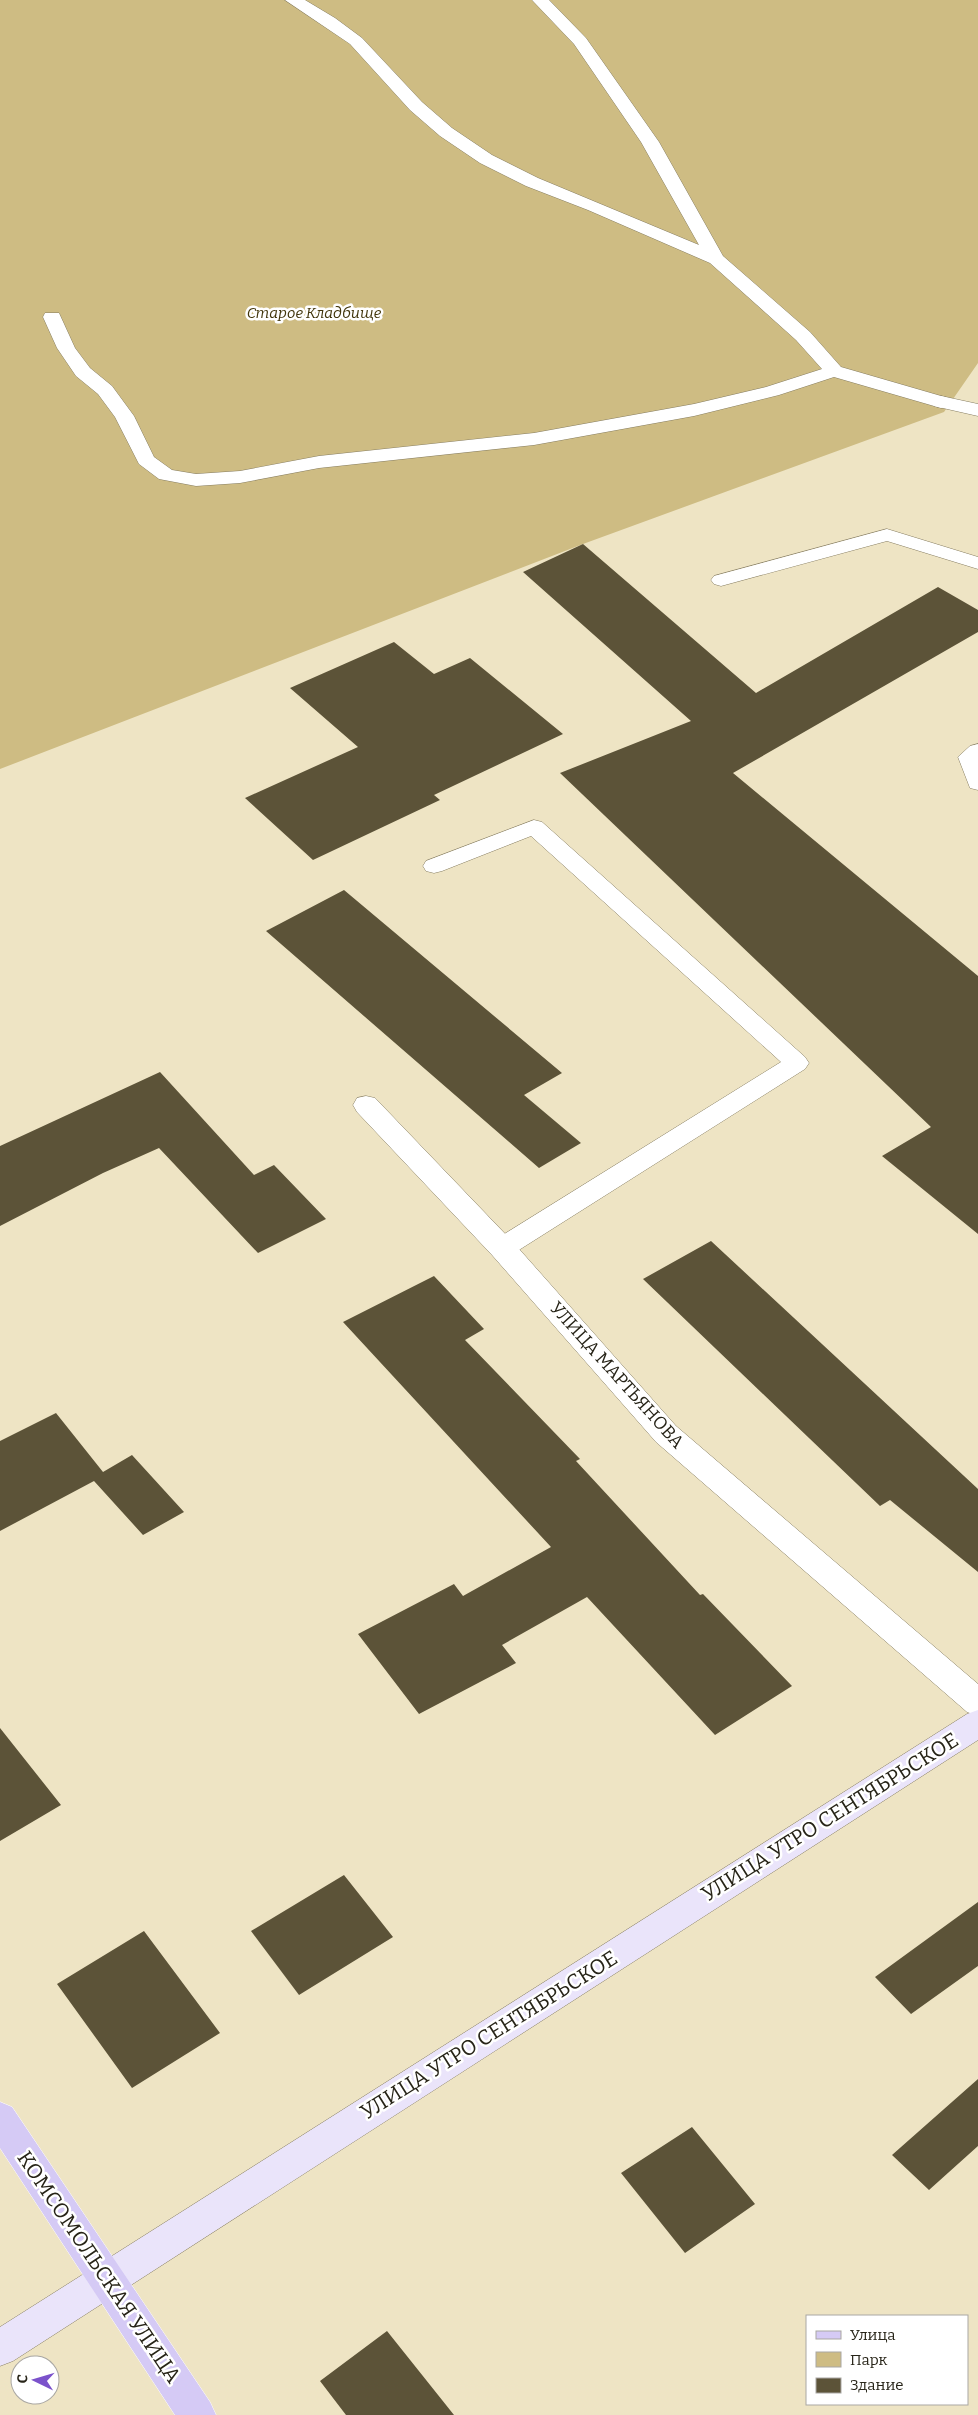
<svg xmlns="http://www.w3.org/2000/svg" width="978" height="2415" font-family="Bitter,serif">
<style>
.green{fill:#cebc83}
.building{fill:#5c5338}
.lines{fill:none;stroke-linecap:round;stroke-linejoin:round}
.lane-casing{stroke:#867d61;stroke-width:1}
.street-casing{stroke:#867d61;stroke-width:1}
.secondary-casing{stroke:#867d61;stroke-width:1}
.primary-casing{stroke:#fff;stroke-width:1}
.lane{fill:#fff;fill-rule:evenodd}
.street{fill:#fff;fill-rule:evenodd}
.secondary{fill:#eae4fa;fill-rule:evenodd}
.primary{fill:#d5caf5;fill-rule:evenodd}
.labels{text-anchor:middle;stroke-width:5;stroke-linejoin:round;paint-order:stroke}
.far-park-label{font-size:15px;font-style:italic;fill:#41350b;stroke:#fff}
.street-label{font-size:18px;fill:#272418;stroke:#fff}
.near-street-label{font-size:21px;fill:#272418;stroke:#fff}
</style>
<rect width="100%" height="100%" fill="#eee4c4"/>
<path class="green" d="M0,0H978V363L944,412L583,544L0,769Z"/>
<path class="building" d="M583,544L756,693L938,587L978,610V632L733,773L978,976V1234L882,1156L931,1127L560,773L691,721L523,572Z
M394,642L434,674L470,658L563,734L434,795L440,800L313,860L245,798L358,747L290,688Z
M344,890L562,1073L524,1095L581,1143L539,1168L266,931Z
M160,1072L254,1175L274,1165L326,1219L258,1253L159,1148L103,1173L0,1226V1146Z
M711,1241L978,1489V1572L890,1500L880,1506L643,1279Z
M434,1276L484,1329L465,1340L580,1459L576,1461L700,1595L703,1594L792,1686L715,1735L587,1597L502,1645L516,1663L419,1714L358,1634L454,1584L463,1596L551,1547L343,1322Z
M56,1413L103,1472L132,1455L184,1512L143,1535L94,1481L0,1531V1441Z
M0,1728L61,1805L0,1841Z
M344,1875L393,1937L299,1995L251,1931Z
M978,1902V1966L911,2014L875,1977Z
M144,1931L220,2033L132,2088L57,1984Z
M978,2079V2146L929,2190L892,2155Z
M692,2127L755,2204L685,2253L621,2173Z
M387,2331L454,2415H346L320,2381Z"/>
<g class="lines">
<defs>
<path id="lane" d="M285,0H305L335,18L362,38L422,102L452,128L492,155L538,178L699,245L641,142L574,44L532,0H549L586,38L659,142L723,256L810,332L841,367L948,398L951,402L948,406L941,408L834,377L779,395L694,416L534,445L319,468L240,483L196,486L159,479L139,464L115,417L98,394L76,376L57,348L43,317L45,313H59L75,348L90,368L112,386L134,416L154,457L172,470L196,474L240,471L319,456L534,433L694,404L766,387L822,369L796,340L710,263L588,210L526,186L480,163L440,136L410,110L350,44Z
M887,529L978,557V569L887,541L721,586L714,584L711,580L714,576Z
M978,744V790L970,788L958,757L970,746Z
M534,820L542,822L805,1057L809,1063L805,1069L511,1255L502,1257L493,1255L489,1248L493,1241L781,1062L531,836L442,871L434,873L426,871L423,866L426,861Z"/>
<path id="street" d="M941,396L978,404V416L934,406L931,402L934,398Z
M366,1096L375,1098L512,1241L676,1426L978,1684V1716L967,1712L656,1442L492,1255L357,1112L353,1105L357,1098Z"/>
<path id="secondary" d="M978,1710V1740L13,2361L0,2366V2327L967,1714Z"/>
<path id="primary" d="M0,2102L12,2107L210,2402L216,2415H175L0,2148Z"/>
</defs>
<use href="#lane" class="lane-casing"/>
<use href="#street" class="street-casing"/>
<use href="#secondary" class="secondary-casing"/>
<use href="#primary" class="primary-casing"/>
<use href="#lane" class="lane"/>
<use href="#street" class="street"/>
<use href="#secondary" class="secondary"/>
<use href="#primary" class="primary"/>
</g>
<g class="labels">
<g class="far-park-label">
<text x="314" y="318">Старое Кладбище</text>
</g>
<g class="street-label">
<text transform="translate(617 1375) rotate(48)" y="6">УЛИЦА МАРТЬЯНОВА</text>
</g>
<g class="near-street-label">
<text transform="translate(830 1817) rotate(-32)" y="7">УЛИЦА УТРО СЕНТЯБРЬСКОЕ</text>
<text transform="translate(489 2035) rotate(-32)" y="7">УЛИЦА УТРО СЕНТЯБРЬСКОЕ</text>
<text transform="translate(99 2267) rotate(56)" y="7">КОМСОМОЛЬСКАЯ УЛИЦА</text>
</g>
</g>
<rect x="806" y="2315" width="162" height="90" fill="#ffffff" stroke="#a9a7a3"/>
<rect x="816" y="2331" width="25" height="8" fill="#d5caf5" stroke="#a9a7a3"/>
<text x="850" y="2340" font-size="15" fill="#272418">Улица</text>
<rect x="816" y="2352" width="25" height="15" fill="#cebc83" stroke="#a9a7a3"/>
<text x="850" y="2365" font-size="15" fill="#272418">Парк</text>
<rect x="816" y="2378" width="25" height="15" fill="#5c5338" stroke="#a9a7a3"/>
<text x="850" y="2390" font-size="15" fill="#272418">Здание</text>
<g transform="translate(35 2380) rotate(275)"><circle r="24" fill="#ffffff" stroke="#a9a7a3"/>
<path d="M0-4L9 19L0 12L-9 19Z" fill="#7b52cb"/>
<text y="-8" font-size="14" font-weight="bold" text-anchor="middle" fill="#272418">С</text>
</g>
</svg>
